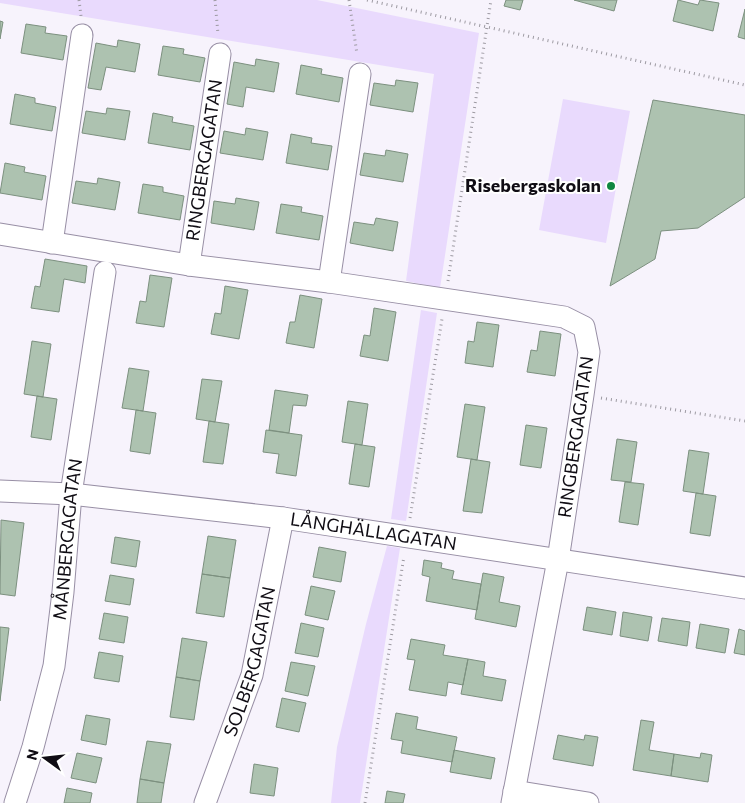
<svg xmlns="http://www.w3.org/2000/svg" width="745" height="803" font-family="Commissioner,sans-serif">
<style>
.green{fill:#e9dafd}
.building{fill:#adc2b0;stroke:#7c907f}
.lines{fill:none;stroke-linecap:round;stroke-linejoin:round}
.street-casing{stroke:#988fa5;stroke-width:23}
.path{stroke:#9d9aa2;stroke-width:3;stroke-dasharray:1 4;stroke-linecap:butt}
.street{stroke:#fff;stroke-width:21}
.poi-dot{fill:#108741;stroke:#fff;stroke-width:2}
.labels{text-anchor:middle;stroke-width:4;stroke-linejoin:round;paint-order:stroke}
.street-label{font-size:18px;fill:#100d14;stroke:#fff}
.poi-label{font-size:18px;font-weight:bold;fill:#100d14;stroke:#fff;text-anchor:end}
</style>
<rect width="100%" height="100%" fill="#f7f3fc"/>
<path class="green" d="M0,0H317L479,33L440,288L406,281L434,74L0,3Z
M563,99L630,111L606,243L539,230Z
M421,310L437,313L406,521L391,519Z
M387,546L400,548L360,803H331L337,747L366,624Z"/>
<path class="building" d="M506,0H523L520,10L504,6Z
M574,0H617L614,11Z
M678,0L698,5L700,0L719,3L713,31L673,21Z
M745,9V39L738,37Z
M0,21L3,22L0,39Z
M26,24L46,27L45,33L67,36L63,60L21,53Z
M118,40L140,44L135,72L106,67L101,90L88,88L96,43L117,47Z
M163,46L184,49L183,54L205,58L200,82L158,75Z
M256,59L279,63L274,92L246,87L243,107L227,104L234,62L255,66Z
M301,65L322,69L321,74L343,78L339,102L296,94Z
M396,80L418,83L413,112L370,105L374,83L395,86Z
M15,94L35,98V103L56,107L52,131L10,124Z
M653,100L745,115V197L698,228L661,231L655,259L610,286Z
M107,108L130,111L125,140L82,133L86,111L106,114Z
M153,113L173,117L172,122L194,126L190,150L148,143Z
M246,128L268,132L263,160L220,153L224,131L245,135Z
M291,134L312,138L311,143L332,146L328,170L286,163Z
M386,150L408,154L403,182L360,175L364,153L385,156Z
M5,163L25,167L24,172L46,176L42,200L0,193Z
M98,178L120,182L115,210L72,203L76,181L97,184Z
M143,184L163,187V192L184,196L180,220L138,213Z
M236,198L259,202L254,230L211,223L214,201L235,204Z
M281,204L302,207L301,212L323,216L319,240L276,233Z
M376,218L398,222L393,251L350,243L354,222L374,225Z
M45,259L87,266L85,283L64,279L59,312L31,308L35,286L40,287Z
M150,275L172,278L164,327L136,323L140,301L146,302Z
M225,286L248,290L239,339L211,334L215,313L221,314Z
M300,295L322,299L314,348L286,343L290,322H295Z
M374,308L396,312L388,361L360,356L364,335L370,336Z
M477,322L499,325L493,367L465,363L468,341L474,342Z
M540,331L561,334L555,376L527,372L531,350L537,351Z
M32,341L51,344L43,397L24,394Z
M129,368L149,371L143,411L122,408Z
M202,379L222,381L215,422L196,419Z
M275,390L308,395L306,406L293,405L289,433L269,430Z
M37,396L57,399L51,440L31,437Z
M348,401L368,404L362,445L342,442Z
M465,404L485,407L477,460L457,457Z
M136,410L156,413L150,454L130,451Z
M209,421L229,424L223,464L203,462Z
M526,425L547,428L541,468L520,465Z
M266,430L302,435L296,476L276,473L279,454L263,452Z
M617,439L637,442L631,482L611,480Z
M355,444L375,447L369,487L349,484Z
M689,450L709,453L703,494L683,491Z
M471,459L490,462L482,513L463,511Z
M625,482L644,484L638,525L619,522Z
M696,493L716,496L710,536L690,533Z
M1,520L24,523L15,596L0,594Z
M208,536L236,540L230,578L202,574Z
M115,537L140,541L136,567L111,563Z
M319,547L346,552L341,582L313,577Z
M424,560L442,563L441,568L454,571L452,579L481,584L477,610L426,601L430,577L422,575Z
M483,573L504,577L499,602L520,606L516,627L475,619Z
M202,574L230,578L224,617L196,613Z
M110,575L134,579L130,605L105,601Z
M311,586L335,591L328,620L305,615Z
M587,607L616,612L612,635L583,630Z
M623,612L652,617L648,641L620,636Z
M104,613L128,617L124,643L99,639Z
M662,618L690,622L687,646L658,641Z
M301,623L324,628L318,657L295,653Z
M700,624L729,629L725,653L696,648Z
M0,627L9,628L0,701Z
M739,629L745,631V655L734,653Z
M182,638L207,642L200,681L176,677Z
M411,639L445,645L443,655L468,659L463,685L448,682L446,696L409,690L415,660L407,659Z
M99,652L123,656L119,682L94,678Z
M468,659L485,662L483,676L506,680L502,701L461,694Z
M291,662L315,666L308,696L285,691Z
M176,677L200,681L194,720L170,717Z
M282,698L306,703L299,732L276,727Z
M396,713L418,717L416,729L457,737L452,762L401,753L403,741L391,739Z
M86,715L110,719L106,745L81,740Z
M641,720L654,722L649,750L674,754L671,776L633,770Z
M558,735L584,740L585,735L598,737L593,766L553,759Z
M147,741L171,744L164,783L140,779Z
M454,750L495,758L491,779L450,772Z
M77,753L102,758L96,783L71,778Z
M701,753L712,755L708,782L671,776L674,754L700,758Z
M254,764L278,768L274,796L250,793Z
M140,779L164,783L161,803H137Z
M67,788L92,793L90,803H64Z
M387,791L405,794L403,803H385Z"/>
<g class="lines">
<defs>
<g id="street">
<path d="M0,234L189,265L329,282L564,317L584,327L589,352L583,395L558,560L512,803"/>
<path d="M52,243L82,35"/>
<path id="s1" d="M189,265L220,54"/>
<path d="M329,282L360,74"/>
<path id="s2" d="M0,491L71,494L283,518L745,588"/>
<path d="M514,791L588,803"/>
<path id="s3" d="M15,803L33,747L54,666L63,592L71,494L105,272"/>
<path id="s4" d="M205,803L252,675L283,518"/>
</g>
</defs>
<use href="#street" class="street-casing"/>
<path class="path" d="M79,0L81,16
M215,0L218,34
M349,0L357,54
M367,0L745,85
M448,281L491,0
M601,398L745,421
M410,518L442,319
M365,803L404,556"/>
<use href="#street" class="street"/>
</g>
<circle class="poi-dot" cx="611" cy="186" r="5"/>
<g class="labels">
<g class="street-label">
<text dy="6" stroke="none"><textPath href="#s1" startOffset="106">RINGBERGAGATAN</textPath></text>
<text transform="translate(576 437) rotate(-82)" y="6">RINGBERGAGATAN</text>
<text dy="6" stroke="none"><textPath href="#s2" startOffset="376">LÅNGHÄLLAGATAN</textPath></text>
<text dy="6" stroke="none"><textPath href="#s3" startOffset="270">MÅNBERGAGATAN</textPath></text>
<text dy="6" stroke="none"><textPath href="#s4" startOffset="149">SOLBERGAGATAN</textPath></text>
</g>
<g class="poi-label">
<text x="601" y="192">Risebergaskolan</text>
</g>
</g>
<g transform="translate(45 758) rotate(285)" stroke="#ffffff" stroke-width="4" paint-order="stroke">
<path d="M0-4L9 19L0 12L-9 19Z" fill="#100d14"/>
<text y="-8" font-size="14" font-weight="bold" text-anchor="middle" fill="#100d14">N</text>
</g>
</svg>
